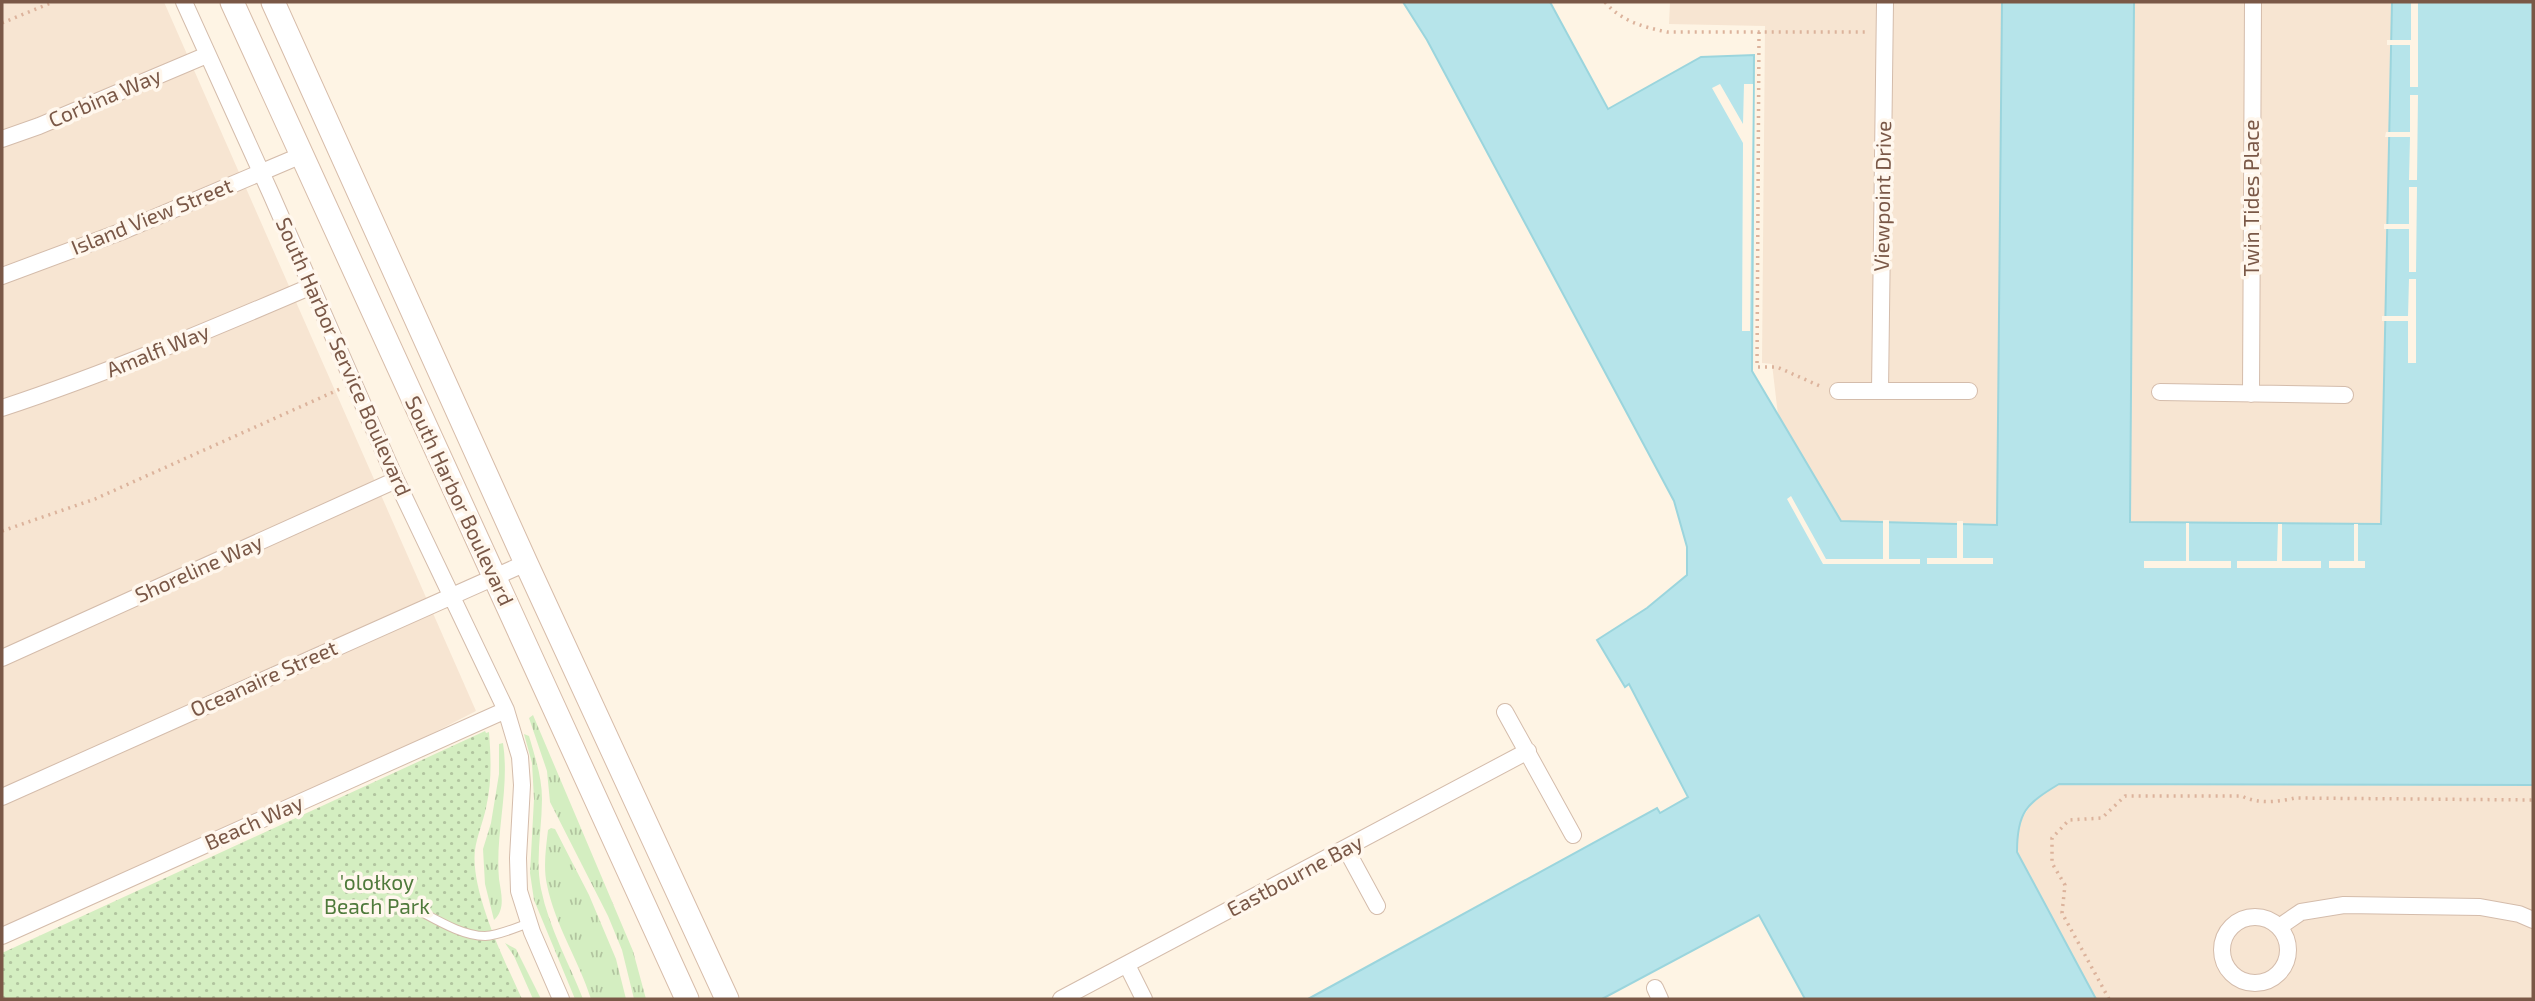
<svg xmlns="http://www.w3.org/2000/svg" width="2535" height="1001" font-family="'Exo 2',sans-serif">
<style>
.residential{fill:#f7e5d2}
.grass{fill:url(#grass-tufts)}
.park{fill:url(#park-dots)}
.water{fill:#b6e4ea;stroke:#9bd5dd;stroke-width:2}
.pier{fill:#fef4e4}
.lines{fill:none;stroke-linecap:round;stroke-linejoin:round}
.service-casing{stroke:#d4bcab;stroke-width:10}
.minor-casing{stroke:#d4bcab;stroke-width:18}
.secondary-casing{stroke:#d7bca9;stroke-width:25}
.path{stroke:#dcb39c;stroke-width:3.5;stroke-dasharray:2 5;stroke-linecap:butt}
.service{stroke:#fff;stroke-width:8}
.minor{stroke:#fff;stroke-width:16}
.secondary{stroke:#fff;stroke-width:23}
.labels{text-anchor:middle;stroke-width:7;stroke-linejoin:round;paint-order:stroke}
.street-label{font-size:21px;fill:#7a5847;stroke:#fff7ed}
.park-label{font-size:21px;fill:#4f7a3b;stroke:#fff7ed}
</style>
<defs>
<pattern id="grass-tufts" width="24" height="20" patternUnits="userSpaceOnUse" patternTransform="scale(1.75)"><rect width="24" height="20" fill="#d4eec1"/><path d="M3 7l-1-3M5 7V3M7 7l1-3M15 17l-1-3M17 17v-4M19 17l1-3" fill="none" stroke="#b1c49f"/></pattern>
<pattern id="park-dots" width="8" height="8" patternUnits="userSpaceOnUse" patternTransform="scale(1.75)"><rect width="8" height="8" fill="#d4eec1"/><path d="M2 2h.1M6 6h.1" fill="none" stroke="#b1c49f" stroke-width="1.8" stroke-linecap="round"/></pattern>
</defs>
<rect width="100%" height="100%" fill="#fef4e4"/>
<path class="residential" d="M2,2H164L476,711L400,750L2,940Z
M1670,2H2002L1998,525L1841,521L1778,415L1772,364L1762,363L1765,26L1669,24Z
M2134,2H2392L2382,524L2130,522Z
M2059,784L2533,785V999H2096L2017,852V826L2034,800Z"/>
<path class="grass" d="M533,715L633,951L646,999H634L622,950L608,916L550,802L547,771L529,718Z
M524,734L529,736C535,757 542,777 542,799C542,829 535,859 541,889C549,928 569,963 583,999H575L534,900L530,873L534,799L532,763Z
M503,743C510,789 495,833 499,879C501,893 506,909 494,920L485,884L483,849L491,823L499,774V744Z
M551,828L555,829L589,895L616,959L626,999H591C579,961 555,925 547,885C543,867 546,848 548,830Z
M505,943L516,949L541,999H533L514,956Z"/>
<path class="park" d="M485,731L486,733L489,732C491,758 492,782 486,808C483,822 477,836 475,850C470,891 505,962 522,999H2V953Z"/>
<path class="water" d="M1403,2H1550L1608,109L1701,57L1754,55L1752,371L1841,521L1997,525L2002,2H2134L2130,522L2381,524L2392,2H2533V785L2059,784C2026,804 2017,812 2017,852L2096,999H1805L1759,915L1602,999H1308L1657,808L1660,813L1688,797L1629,684L1625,687L1597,640L1647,608L1687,575V547L1674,501L1427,40Z"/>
<path class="pier" d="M2411,3H2418V87H2410V45H2387V40H2411Z
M1720,84L1743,124L1744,84H1753L1750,331H1742L1743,143L1712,88Z
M2410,95H2418L2417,180H2409L2410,137H2385L2386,132H2410Z
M2409,187H2417L2416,272H2409V229H2384V224H2409Z
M2409,279H2416V363H2408V321H2382V316H2408Z
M1791,496L1826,559H1883V520H1889V559H1920V564H1823L1787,499Z
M1957,521H1963V558H1993V564H1927V558H1957Z
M2186,523H2189V561H2231V568H2144V561H2186Z
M2278,524H2282V561H2321V568H2237V561H2277Z
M2354,524H2358V561H2365V568H2329V561H2354Z"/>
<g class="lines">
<defs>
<path id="service" d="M412,907C434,918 461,936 485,936C500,935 515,928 529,923"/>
<path id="minor" d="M184,2L271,194L396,480L506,710L520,757L522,785L518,858L519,891L532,932L561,999
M2,139L39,126L207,55
M2,276L123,231L302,155
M1838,391H1969
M1880,391L1885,2
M2160,392L2345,395
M2251,394L2253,2
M2,408C108,373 209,330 312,286
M2,658L396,480
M1505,712L1573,835
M2,797L526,563
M1346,849L1377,906
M2222 950a33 33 0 1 1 66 0a33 33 0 1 1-66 0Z
M2279,927L2301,912L2344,905L2480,907L2519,914L2533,920
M2,936L506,710
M1127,965L1144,999
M1655,988L1660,999
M1061,999L1528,751"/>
<path id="secondary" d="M232,2L687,999
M273,2L526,563L727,999"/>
</defs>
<use href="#service" class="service-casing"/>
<use href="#minor" class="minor-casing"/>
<use href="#secondary" class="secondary-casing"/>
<path class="path" d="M1605,2C1621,21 1643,27 1667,32H1869
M2,23L53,2
M1759,32L1757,367H1777L1822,387
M2,531L95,499L340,389
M2109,999L2062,913L2065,885L2052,863V838L2069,820L2102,818L2125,796H2242C2257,804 2279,802 2295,798L2533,800"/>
<use href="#service" class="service"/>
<use href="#minor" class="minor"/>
<use href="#secondary" class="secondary"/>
</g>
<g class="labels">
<g class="street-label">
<text transform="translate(105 98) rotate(-23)" y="7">Corbina Way</text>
<text transform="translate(1883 196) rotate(-89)" y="7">Viewpoint Drive</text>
<text transform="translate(2252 198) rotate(-90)" y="7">Twin Tides Place</text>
<text transform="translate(152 217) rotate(-22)" y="7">Island View Street</text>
<text transform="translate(158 351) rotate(-22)" y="7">Amalfi Way</text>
<text transform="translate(343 357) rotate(66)" y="7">South Harbor Service Boulevard</text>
<text transform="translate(459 501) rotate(65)" y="7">South Harbor Boulevard</text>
<text transform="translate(199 569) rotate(-24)" y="7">Shoreline Way</text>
<text transform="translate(264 679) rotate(-24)" y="7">Oceanaire Street</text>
<text transform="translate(254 823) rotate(-24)" y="7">Beach Way</text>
<text transform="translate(1295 876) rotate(-28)" y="7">Eastbourne Bay</text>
</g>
<g class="park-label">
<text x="377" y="890">'olołkoy<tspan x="377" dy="24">Beach Park</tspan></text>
</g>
</g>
<rect width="2535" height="1001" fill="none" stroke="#7a5847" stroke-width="7"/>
</svg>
